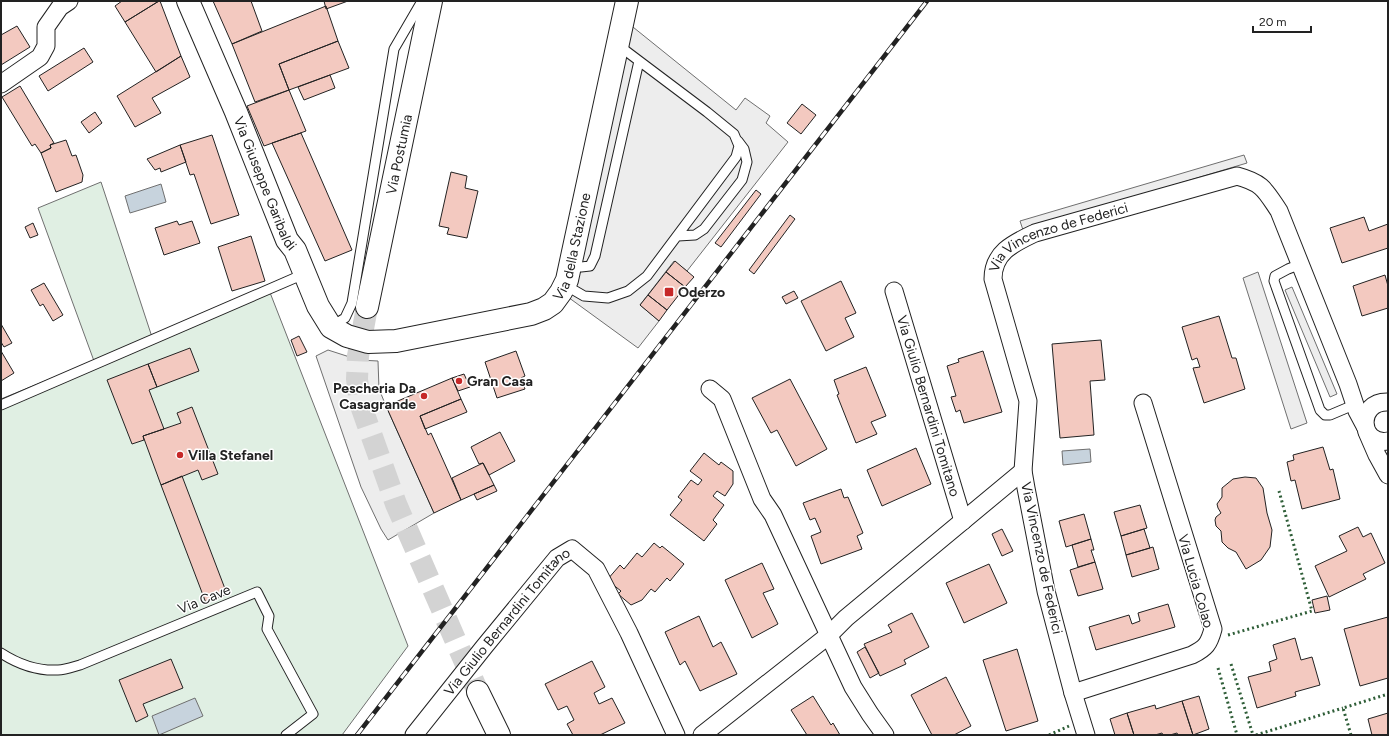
<svg xmlns="http://www.w3.org/2000/svg" width="1389" height="736" font-family="Figtree,sans-serif">
<style>
.green{fill:#e0efe3;stroke:#6f6f6f}
.parking{fill:#ededed;stroke:#6f6f6f}
.water{fill:#c7d3dd;stroke:#6f6f6f}
.building{fill:#f3c9c0;stroke:#222}
.lines{fill:none;stroke-linecap:round;stroke-linejoin:round}
.secondary-tunnel{stroke:#d3d3d3;stroke-width:22;stroke-dasharray:22 11;stroke-linecap:butt}
.lane-casing{stroke:#222;stroke-width:11}
.street-casing{stroke:#222;stroke-width:19}
.secondary-casing{stroke:#222;stroke-width:24}
.lane{stroke:#fff;stroke-width:9}
.street{stroke:#fff;stroke-width:17}
.secondary{stroke:#fff;stroke-width:22}
.rail-casing{stroke:#222;stroke-width:4.5}
.rail{stroke:#fff;stroke-width:3;stroke-dasharray:9;stroke-linecap:butt}
.hedge{stroke:#2f5e38;stroke-width:3;stroke-dasharray:2 3;stroke-linecap:butt}
.poi-dot{fill:#c62828;stroke:#fff;stroke-width:1.5}
.labels{text-anchor:middle;stroke-width:3;stroke-linejoin:round;paint-order:stroke}
.street-label{font-size:14px;fill:#222;stroke:#fff}
.poi-label{font-size:14px;font-weight:bold;fill:#222;stroke:#fff;text-anchor:start}
</style>
<rect width="100%" height="100%" fill="#fff"/>
<path class="green" d="M101,182L152,337L269,290L408,646L342,735H1V399L94,361L38,208Z"/>
<path class="parking" d="M623,19L736,110L745,98L770,116L766,123L788,142L687,271L674,261L640,305L659,321L638,348L561,292Z
M1244,155L1247,163L1023,230L1020,221Z
M1258,272L1307,423L1291,429L1243,278Z
M1292,287L1337,394L1330,397L1285,290Z
M328,350L359,360L378,361L379,389L386,406L434,513L388,540L381,529L361,487L316,356Z"/>
<path class="water" d="M161,184L166,202L130,213L125,196Z
M1090,449L1091,462L1063,465L1062,451Z
M195,698L203,716L159,735L152,716Z"/>
<path class="building" d="M122,1H159L125,22L115,6Z
M159,1H160L181,56L156,72L125,22Z
M213,1H251L262,31L232,44Z
M324,1H348L326,9Z
M326,6L338,41L279,64L289,90L255,102L232,44Z
M17,26L30,47L1,65V35Z
M338,41L349,68L289,90L279,64Z
M84,48L93,62L48,91L39,76Z
M181,56L190,77L152,98L161,113L135,127L117,96Z
M330,75L335,88L304,100L298,87Z
M20,86L54,143L50,145L51,148L41,153L35,144L32,146L2,97Z
M289,90L306,131L264,146L247,106Z
M802,104L816,115L801,134L787,123Z
M95,112L102,123L89,133L81,122Z
M301,133L352,250L325,261L272,143Z
M212,135L239,215L211,224L194,174L190,175L180,145Z
M66,140L72,156L76,155L83,175L82,182L56,192L41,153L51,148L50,145Z
M180,145L186,162L161,172L160,168L155,170L147,159Z
M451,172L467,176L465,188L478,191L467,238L447,234L449,228L439,226Z
M756,190L761,194L721,247L715,243Z
M790,215L795,219L754,274L749,270Z
M1364,217L1369,231L1388,224V248L1342,263L1330,228Z
M177,221L179,225L192,221L200,243L164,255L155,228Z
M33,223L38,235L30,238L25,227Z
M251,236L265,281L232,291L218,247Z
M675,261L694,277L685,287L666,272Z
M666,272L685,287L667,310L648,295Z
M1385,275L1388,286V308L1362,316L1353,286Z
M841,281L856,313L845,318L854,337L826,351L801,301Z
M44,283L63,315L53,321L43,304L40,306L31,290Z
M794,291L798,298L786,304L782,297Z
M648,295L667,310L659,321L640,305Z
M1219,316L1232,358H1236L1245,389L1204,403L1193,368L1200,367L1197,358L1192,360L1182,327Z
M1,324L12,343L4,347L1,342Z
M299,336L307,352L297,356L291,340Z
M1101,340L1105,380L1090,381L1094,435L1060,438L1052,344Z
M190,348L199,371L157,387L148,364Z
M1,351L14,373L1,381Z
M516,351L525,376L521,378L525,389L497,398L485,362Z
M983,351L1002,412L964,423L960,410L956,412L951,397L956,396L947,366L959,362L958,359Z
M148,364L157,387L149,390L164,429L143,436L144,440L132,444L107,380Z
M866,367L886,416L871,422L877,434L856,443L837,395L839,394L834,380Z
M464,374L470,387L458,391L452,378Z
M452,378L461,399L420,416L428,435L431,433L461,500L434,513L386,406Z
M790,379L827,449L796,466L777,430L771,433L752,398Z
M461,399L467,412L425,429L420,416Z
M192,407L218,474L202,480L198,470L161,485L143,436L181,423L177,413Z
M500,432L515,461L489,475L483,463L479,464L471,447Z
M1323,447L1330,470L1333,469L1340,499L1302,509L1295,480L1291,481L1287,462L1294,460L1293,455Z
M916,448L931,484L882,506L867,470Z
M704,453L719,465L721,462L733,471V484L725,496L717,491L713,496L724,505L713,520L717,524L704,541L670,515L682,500L678,497L691,480L698,485L702,480L690,471Z
M483,463L494,485L461,500L452,478Z
M182,476L227,594L206,603L161,485Z
M1245,477L1256,478L1263,488L1267,513L1272,530L1270,547L1261,560L1246,569L1236,552L1228,548L1222,542L1221,531L1216,526L1215,520L1216,517L1221,513L1218,508L1217,504L1222,497V488L1233,479Z
M494,485L497,491L477,500L474,494Z
M841,489L844,498L848,497L863,533L857,536L862,549L821,564L811,536L821,532L815,518L810,520L803,503Z
M1140,505L1147,528L1121,536L1114,512Z
M1084,514L1091,539L1066,547L1059,521Z
M1358,527L1363,537L1371,533L1385,563L1363,574L1366,579L1329,597L1315,566L1347,551L1339,536Z
M1002,529L1013,551L1002,556L992,534Z
M1144,529L1150,548L1126,555L1121,536Z
M1091,539L1094,550H1091L1095,562L1078,567L1072,545Z
M654,543L660,548L662,546L684,564L670,581L667,578L655,592L651,589L642,600L631,605L618,594L621,591L607,580L620,565L624,569L637,553L642,557Z
M1153,547L1159,569L1132,577L1126,555Z
M1095,562L1103,589L1078,596L1070,570Z
M762,563L774,589L763,593L778,624L752,638L725,580Z
M989,564L1007,603L964,623L946,583Z
M1327,596L1330,610L1315,613L1312,600Z
M1168,604L1175,627L1096,650L1089,627L1129,615L1132,624L1140,621L1138,613Z
M912,613L929,647L904,660L906,664L880,676L864,644L892,632L888,625Z
M699,616L713,647L721,642L737,674L700,691L685,661L680,665L665,632Z
M1388,617V678L1360,686L1344,629Z
M1295,638L1301,660L1312,657L1320,685L1295,692L1296,696L1257,708L1248,677L1271,671L1269,662L1277,659L1273,645Z
M865,647L879,673L870,678L857,652Z
M1017,649L1038,721L1006,731L983,660Z
M171,659L183,688L143,704L148,716L136,722L119,680Z
M592,661L605,687L594,693L599,704L612,698L625,723L600,735H573L567,724L574,720L567,706L558,710L545,684Z
M946,677L971,726L954,735H932L911,695Z
M813,696L831,725L833,723L840,735H807L791,710Z
M1199,696L1209,729L1193,735L1182,701Z
M1182,701L1193,735H1178L1177,733L1170,735H1163L1162,733L1155,735H1134L1127,713L1155,705L1156,709Z
M1127,713L1134,735H1115L1110,719Z
M1388,713V735H1372L1368,719Z"/>
<g class="lines">
<path class="secondary-tunnel" d="M367,307L358,356L357,379L360,403L396,504L478,692"/>
<defs>
<path id="lane" d="M678,236L695,235L704,229L742,180L747,162L744,149L738,141
M571,264L581,267L590,266L595,256L639,61
M1301,264L1288,269L1275,276L1274,281L1320,410L1325,415H1330L1356,404
M565,285L584,296L608,298L628,291L647,276L736,157L739,146L734,134L707,112L618,45
M332,326L345,318L352,303L394,49L422,1
M1,405L304,274
M1,653C18,664 38,671 58,670C65,670 73,667 80,665L257,592L269,616L267,629L313,714L286,735"/>
<g id="street">
<path d="M1,84L40,57L46,46V27L60,7L69,1"/>
<path id="s1" d="M894,291L963,521"/>
<path d="M710,389L722,399L762,499L773,515L853,687L870,714L885,735"/>
<path d="M1388,402C1356,401 1359,446 1388,441"/>
<path d="M1367,432L1377,455L1388,475"/>
<path d="M1073,693L1192,655C1206,648 1209,644 1213,629L1143,403"/>
<path id="s2" d="M414,735L484,647L557,558L572,549L596,569L629,633L676,735"/>
<path d="M702,735L829,635L846,618L1023,471"/>
<path id="s3" d="M1086,735L1073,693L1046,591L1026,488L1023,471L1028,401L993,279C993,252 1014,243 1035,233L1237,176C1263,183 1265,190 1279,211L1348,384L1357,411L1365,426"/>
</g>
<g id="secondary">
<path id="s4" d="M188,1L236,112L287,240L295,250L318,306L331,327L347,336L368,342L396,341L531,314L544,309L553,303L561,292L567,280L627,1"/>
<path id="s5" d="M367,307L431,1"/>
<path d="M478,692L499,735"/>
</g>
</defs>
<use href="#lane" class="lane-casing"/>
<use href="#street" class="street-casing"/>
<use href="#secondary" class="secondary-casing"/>
<use href="#lane" class="lane"/>
<use href="#street" class="street"/>
<use href="#secondary" class="secondary"/>
<defs>
<path id="rail" d="M357,735L927,1"/>
</defs>
<use href="#rail" class="rail-casing"/>
<use href="#rail" class="rail"/>
<path class="hedge" d="M1228,635L1312,611L1279,491
M1231,664L1253,735
M1218,668L1237,735
M1049,735L1069,726
M1256,735L1343,708
M1351,735L1343,708L1388,694"/>
</g>
<g class="poi-dot">
<rect x="664" y="287" width="10" height="10" rx="2"/>
<circle cx="459" cy="381" r="4"/>
<circle cx="424" cy="396" r="4"/>
<circle cx="180" cy="455" r="4"/>
</g>
<g class="labels">
<g class="street-label">
<text dy="5" stroke="none"><textPath href="#s5" startOffset="156">Via Postumia</textPath></text>
<text dy="5" stroke="none"><textPath href="#s4" startOffset="198">Via Giuseppe Garibaldi</textPath></text>
<text dy="5" stroke="none"><textPath href="#s3" startOffset="554">Via Vincenzo de Federici</textPath></text>
<text dy="5" stroke="none"><textPath href="#s4" startOffset="648">Via della Stazione</textPath></text>
<text dy="5" stroke="none"><textPath href="#s1" startOffset="120">Via Giulio Bernardini Tomitano</textPath></text>
<text transform="translate(1042 558) rotate(78)" y="5">Via Vincenzo de Federici</text>
<text transform="translate(1196 581) rotate(74)" y="5">Via Lucia Colao</text>
<text transform="translate(204 599) rotate(-22)" y="5">Via Cave</text>
<text dy="5" stroke="none"><textPath href="#s2" startOffset="147">Via Giulio Bernardini Tomitano</textPath></text>
</g>
<g class="poi-label">
<text x="678" y="297">Oderzo</text>
<text x="467" y="386">Gran Casa</text>
<text x="416" y="393" text-anchor="end">Pescheria Da<tspan x="416" dy="16">Casagrande</tspan></text>
<text x="188" y="460">Villa Stefanel</text>
</g>
</g>
<rect width="1389" height="736" fill="none" stroke="#222222" stroke-width="4"/>
<path d="M1253 26v6h58v-6" fill="none" stroke="#222222" stroke-width="2"/>
<text x="1259" y="26" font-size="12" fill="#222222" stroke="#ffffff" stroke-width="3" paint-order="stroke">20 m</text>
</svg>
